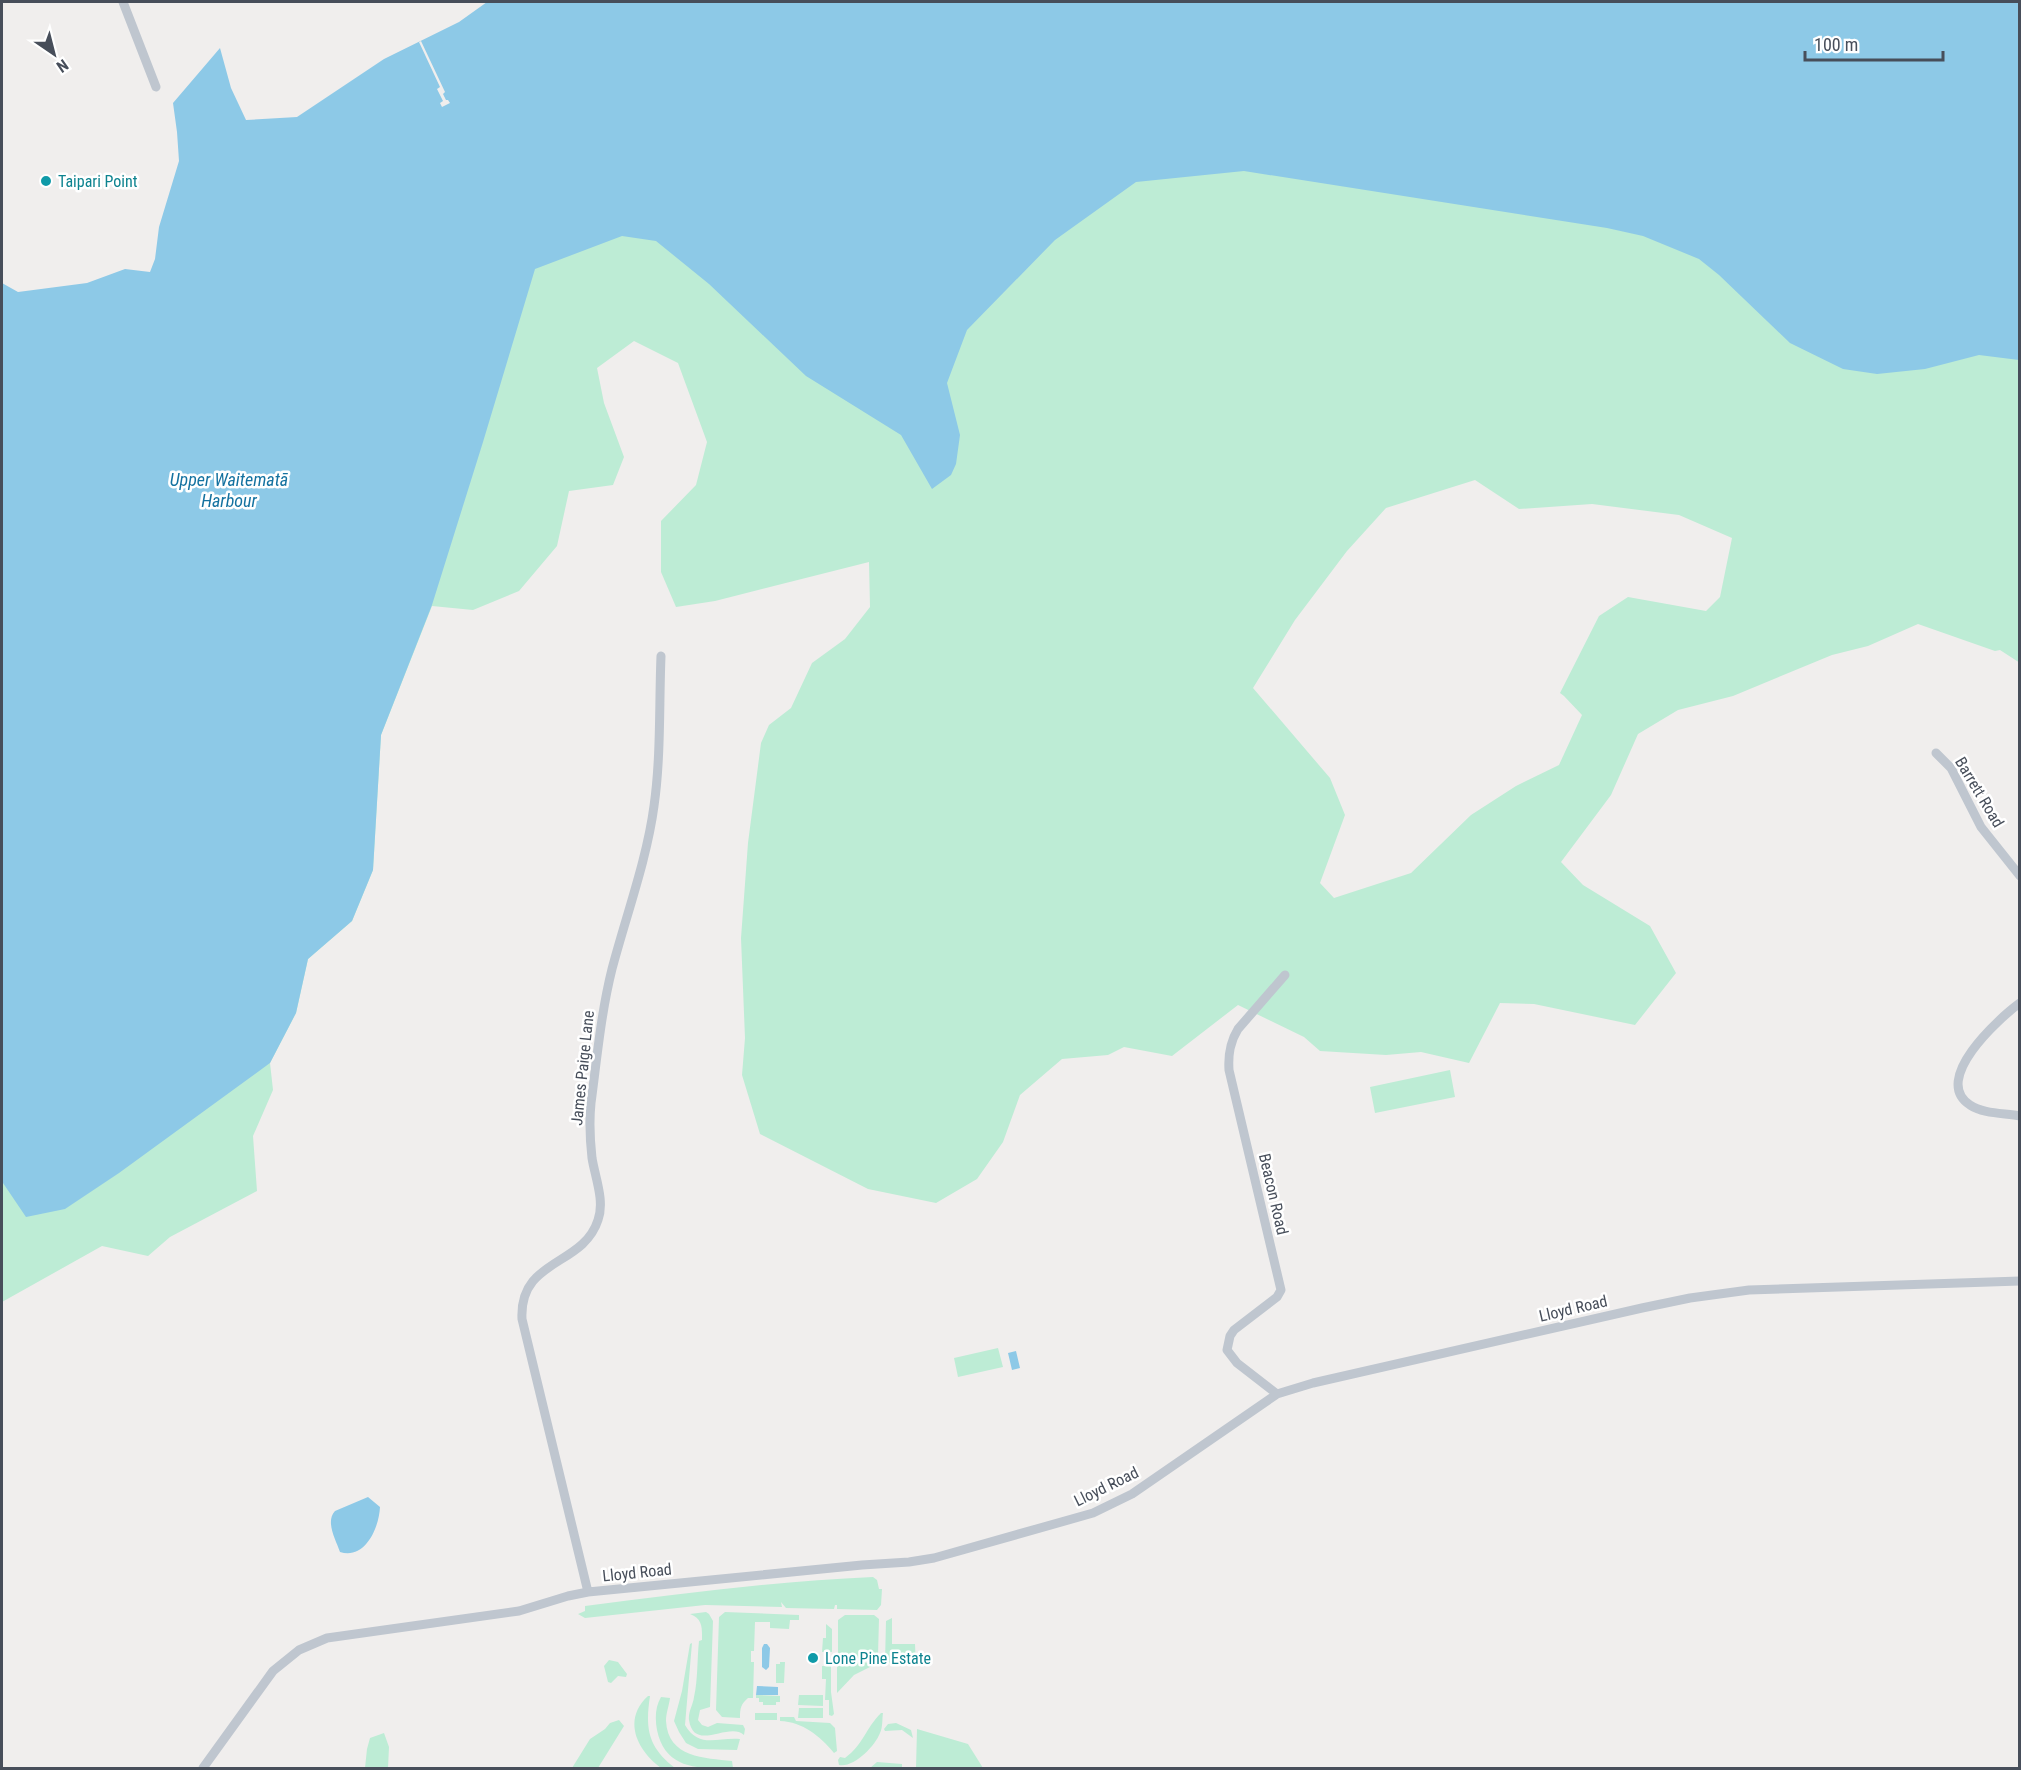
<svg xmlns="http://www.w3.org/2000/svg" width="2021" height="1770" font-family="'Roboto Condensed',sans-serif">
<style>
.green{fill:#bdecd5;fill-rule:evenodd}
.water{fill:#8dc9e7}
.pier{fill:#f0eeed}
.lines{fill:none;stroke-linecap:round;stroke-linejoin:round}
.minor{stroke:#bfc6cf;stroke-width:9}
.culture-dot{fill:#0f9aa8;stroke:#fff;stroke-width:2}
.labels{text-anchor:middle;stroke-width:5;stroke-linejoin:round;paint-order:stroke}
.culture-label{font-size:16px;fill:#0d838f;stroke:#fff;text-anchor:start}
.street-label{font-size:16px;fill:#474e5a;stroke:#fff}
.water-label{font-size:18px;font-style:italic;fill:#1472a0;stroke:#fff}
</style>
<rect width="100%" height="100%" fill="#f0eeed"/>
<path class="green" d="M2019,2L2020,663L2000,650L1995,651L1918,624L1868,646L1832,655L1733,696L1678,710L1638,734L1611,795L1561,862L1583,885L1650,926L1676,973L1635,1025L1534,1004L1500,1003L1469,1063L1421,1052L1386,1055L1320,1051L1304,1037L1238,1005L1172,1056L1124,1047L1108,1055L1062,1059L1020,1095L1003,1142L977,1179L936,1203L868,1189L760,1134L742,1075L745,1038L741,938L748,843L761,743L769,725L791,708L812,663L845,639L870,607L869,562L715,601L676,607L661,572V521L696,485L707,442L678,363L634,341L597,368L604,403L624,457L613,485L569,491L557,546L519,591L473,610L432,606L381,735L373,870L352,921L308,959L296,1013L270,1063L273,1090L253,1136L257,1191L170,1237L148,1256L102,1246L2,1302V600L403,268ZM1475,480L1519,509L1592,504L1679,515L1732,538L1720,597L1706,611L1628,597L1599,616L1560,693L1564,696L1582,715L1559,765L1516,786L1471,815L1411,873L1334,898L1320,883L1345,815L1330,778L1253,688L1295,620L1347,551L1386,508Z
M1450,1070L1455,1097L1375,1113L1370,1087Z
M998,1348L1003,1367L958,1377L954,1358Z
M873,1577L877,1580L879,1589H882L881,1605L877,1610L837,1609V1605H835L834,1609L786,1608L781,1602L782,1607L705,1605L585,1618L578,1614L585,1611V1606C680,1594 777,1581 873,1577Z
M706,1612L709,1614L713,1621L710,1707L700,1710L698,1720L702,1725L708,1727L717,1723L743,1725L745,1729L744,1735C729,1721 694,1753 689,1720C688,1712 693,1705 694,1697C698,1679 697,1659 699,1641L702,1640C702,1628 703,1619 690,1614Z
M725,1612L799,1615V1620H790L789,1629L770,1628V1622H755L754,1651H751V1662H754L753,1698H748C741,1704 740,1708 740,1718L722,1717L716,1710L719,1617Z
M845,1615H874L879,1619L878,1655C869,1660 845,1660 838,1653V1620Z
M892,1618V1644H915L916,1666L885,1662L886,1621Z
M826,1624L832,1629V1652H822L823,1638H826Z
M692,1643L685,1725C699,1749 717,1737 740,1739L737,1750L698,1749L686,1743L679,1732L674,1721L682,1691L690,1644Z
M609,1660L618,1662L627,1674L626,1677L618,1676L611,1683L608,1682L604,1666Z
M780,1662H785L784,1683H776V1664H780Z
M844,1662L878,1663L854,1675L837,1693V1667Z
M822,1666H831V1692L834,1714L832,1716L829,1715V1700H825L826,1679H822Z
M756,1695L780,1696V1702H776V1705H763V1702H759V1698H756Z
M799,1695H823V1706L798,1705Z
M648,1696H650C645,1729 648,1747 675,1768H661C637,1750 622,1720 648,1696Z
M661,1697L670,1698C669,1706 666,1713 666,1721C668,1758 705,1758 732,1761L733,1768C700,1769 665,1770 657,1730C655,1719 655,1707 661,1697Z
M799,1708H823V1718H798Z
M755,1713H777V1720H755Z
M881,1713H883C882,1719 883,1727 880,1733C875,1746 854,1768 839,1765L838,1760L840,1757L845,1758C864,1744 865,1729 881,1713Z
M780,1717H794L796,1721L830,1723L835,1728L837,1751L834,1753C820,1736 803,1722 780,1721Z
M619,1720L624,1726L598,1768H572L590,1739L605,1729L610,1723Z
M896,1723L911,1730L913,1738L902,1730L885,1731L884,1729L888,1724Z
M917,1729L968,1744L983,1768H916Z
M384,1733L389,1747L388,1768H365L367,1749L370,1738Z
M877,1762L902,1764V1768H870Z"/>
<path class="water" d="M487,2H2019V360L1979,355L1925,369L1877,374L1843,369L1790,343L1719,275L1699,259L1643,236L1607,228L1244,171L1136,182L1055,240L967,330L947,383L960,435L956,464L951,475L932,489L901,435L806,376L709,284L656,241L622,236L535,269L483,442L432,605L381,735L373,870L352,921L308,959L296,1013L270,1063L119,1173L65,1209L26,1217L3,1183L2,1176V283L18,292L87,283L125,269L150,272L155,259L159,227L179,161L177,132L173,103L220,48L231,88L246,120L297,117L384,59L459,22Z
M1016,1351L1020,1368L1012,1370L1008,1353Z
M368,1497L380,1507C379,1528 365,1560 340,1552C336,1540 325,1522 335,1511Z
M764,1644H767L770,1648L769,1667L766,1670L762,1667V1648Z
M757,1686L778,1687V1695H756Z"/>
<path class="pier" d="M421,41L445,92L443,94L446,100H448L450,103L442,107L440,103L443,101L437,89L440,87L419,42Z"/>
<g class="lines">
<path class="minor" d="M123,2L156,87
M1936,753L1951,768L1981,827L2020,876
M2020,1003C1998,1019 1931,1080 1970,1105C1983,1114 2005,1113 2020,1116
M1277,1394L1237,1363L1227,1350L1230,1336L1234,1330L1277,1297L1281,1290L1229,1070C1228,1054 1230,1042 1238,1029L1285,975
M588,1592L522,1319C519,1258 583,1267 598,1220C605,1201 595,1177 592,1158C590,1140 589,1122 591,1103C597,1058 601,1013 612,969C626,916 647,859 654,806C661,757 659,705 661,656
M203,1768L273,1671L299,1650L327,1638L519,1611L568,1596L588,1592L862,1565L909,1562L934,1558L1093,1513L1132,1494L1277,1394L1313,1383L1642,1308L1690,1298L1749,1290L2020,1281"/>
</g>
<g class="culture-dot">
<circle cx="46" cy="181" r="6"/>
<circle cx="813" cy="1658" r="6"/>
</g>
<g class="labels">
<g class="culture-label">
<text x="58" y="187">Taipari Point</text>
<text x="825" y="1664">Lone Pine Estate</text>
</g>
<g class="street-label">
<text transform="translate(1980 792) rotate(59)" y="6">Barrett Road</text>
<text transform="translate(582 1068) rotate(-84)" y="6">James Paige Lane</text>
<text transform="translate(1274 1194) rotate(77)" y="6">Beacon Road</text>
<text transform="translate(1573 1308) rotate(-13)" y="6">Lloyd Road</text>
<text transform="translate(1106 1486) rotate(-26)" y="6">Lloyd Road</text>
<text transform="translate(637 1572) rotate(-6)" y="6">Lloyd Road</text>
</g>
<g class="water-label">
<text x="229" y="486">Upper Waitematā<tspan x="229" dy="21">Harbour</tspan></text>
</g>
</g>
<rect width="2021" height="1770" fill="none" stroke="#474e5a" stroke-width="6"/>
<g transform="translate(54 54) rotate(145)" stroke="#ffffff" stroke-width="4.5" paint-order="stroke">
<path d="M0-4.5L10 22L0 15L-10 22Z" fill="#474e5a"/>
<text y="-9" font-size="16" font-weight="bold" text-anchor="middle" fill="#474e5a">N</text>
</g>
<path d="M1805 51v9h138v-9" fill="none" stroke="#474e5a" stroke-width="3"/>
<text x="1814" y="51" font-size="18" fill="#474e5a" stroke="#ffffff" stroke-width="4.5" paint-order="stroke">100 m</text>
</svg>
